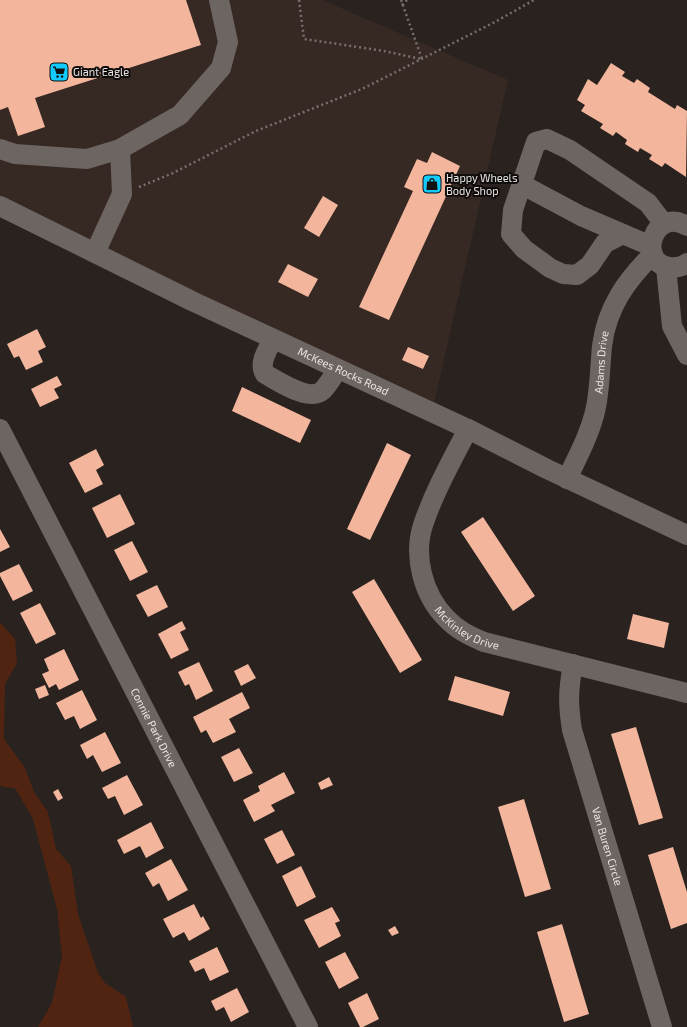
<svg xmlns="http://www.w3.org/2000/svg" width="687" height="1027" font-family="'Exo 2',sans-serif">
<style>
.built{fill:#362923}
.green{fill:#502410}
.building{fill:#f3b69d}
.lines{fill:none;stroke-linecap:round;stroke-linejoin:round}
.path{stroke:#76706e;stroke-width:2.5;stroke-dasharray:2 3;stroke-linecap:butt}
.minor{stroke:#6d6562;stroke-width:20}
.labels{text-anchor:middle;stroke-width:4;stroke-linejoin:round;paint-order:stroke}
.poi-label{font-size:11px;fill:#e9e5e3;stroke:#0f0c0b;text-anchor:start}
.street-label{font-size:11px;fill:#e9e5e3;stroke:#0f0c0b}
</style>
<rect width="100%" height="100%" fill="#29221f"/>
<path class="built" d="M0,0H322L508,80L432,412L0,206Z"/>
<path class="green" d="M0,622L15,639L17,663L5,684L4,739L25,768L34,792L48,812L56,849L71,866L78,914L98,973L105,983L126,997L133,1027H38L52,1003L62,956L57,909L33,819L15,788L3,787L0,785Z"/>
<path class="building" d="M0,0H186L201,45L35,98L45,127L18,136L8,107L0,110Z
M611,63L625,72L622,76L634,83L637,79L650,88L648,92L675,109L677,105L687,111L686,177L665,163L662,167L649,159L652,155L640,148L638,152L625,144L627,140L616,132L613,136L600,128L603,124L581,111L585,105L577,100L588,79L597,85Z
M432,152L460,166L389,320L359,307L413,191L404,187L417,159L427,163Z
M323,196L338,205L319,237L304,228Z
M288,264L318,279L308,297L278,282Z
M37,329L46,347L38,351L43,362L26,370L19,356L14,358L7,344Z
M408,347L429,356L423,369L402,360Z
M57,376L62,385L54,389L59,398L40,407L31,389Z
M242,387L311,420L300,443L232,411Z
M387,443L411,455L370,540L347,529Z
M96,449L104,465L96,470L103,484L85,493L69,463Z
M120,494L135,524L107,538L92,508Z
M483,517L535,596L513,611L461,532Z
M0,529L10,547L0,552Z
M132,541L148,572L130,581L114,550Z
M19,564L33,591L13,601L0,576V573Z
M374,579L422,660L400,673L352,592Z
M157,585L168,607L148,617L136,595Z
M40,603L56,634L36,644L20,613Z
M633,614L669,623L664,648L627,639Z
M182,621L186,629L180,632L189,650L171,659L158,634Z
M64,649L79,680L59,690L56,684L49,688L42,674L49,671L44,659Z
M199,662L213,691L196,700L189,684L185,686L178,672Z
M248,664L256,678L241,686L234,671Z
M455,676L510,692L503,716L448,700Z
M45,685L49,695L39,699L35,689Z
M82,690L97,720L80,729L74,716L65,720L56,703Z
M242,692L250,708L229,719L236,732L213,743L206,730L201,733L193,717Z
M636,727L663,818L639,825L611,734Z
M105,732L121,763L102,772L93,755L87,759L80,745Z
M239,748L253,773L234,782L221,757Z
M284,772L295,793L271,805L275,811L254,822L243,800L260,791L258,786Z
M127,775L143,805L124,815L115,796L108,799L102,788Z
M329,777L333,785L321,790L318,783Z
M58,789L63,798L58,801L53,792Z
M524,799L551,889L525,897L498,807Z
M151,822L164,848L146,858L140,846L124,854L117,840Z
M282,830L295,855L277,864L264,839Z
M673,847L687,892V923L671,929L648,855Z
M171,859L188,890L168,901L159,883L153,887L145,873Z
M301,866L316,897L297,907L282,876Z
M194,904L201,918L203,916L210,929L189,941L184,932L173,938L163,919Z
M332,907L340,921L335,923L341,936L319,948L304,920Z
M562,924L589,1014L564,1022L537,932Z
M395,926L399,933L392,936L388,930Z
M217,947L229,972L210,981L204,968L195,972L189,961Z
M345,952L359,978L339,989L325,962Z
M237,988L249,1012L231,1022L224,1007L216,1011L211,1001Z
M367,993L379,1019L363,1027H360L348,1003Z"/>
<g class="lines">
<path class="path" d="M299,0L304,39L384,51L421,59
M401,0L422,59
M402,5L407,0
M139,187L171,174L256,131L362,89L495,22L534,0"/>
<g class="minor">
<path d="M0,149L15,154L87,159L120,149L180,115L221,68L228,42L219,0"/>
<path d="M521,184L581,216L651,246"/>
<path id="s1" d="M0,206L194,302L468,429L547,469L687,535"/>
<path d="M687,226C654,206 636,262 669,267C676,268 682,267 687,263"/>
<path d="M623,234L605,243L590,265L577,275L563,274L550,268L524,249L511,234L513,210L536,142L547,139L570,150L648,203L664,224"/>
<path d="M95,253L122,194L120,149"/>
<path d="M666,267L672,326L687,355"/>
<path d="M273,339C268,349 258,363 265,374C278,381 310,403 323,390C329,384 333,376 338,369"/>
<path id="s2" d="M0,429L308,1027"/>
<path id="s3" d="M468,429C452,460 434,492 423,525C413,556 423,595 446,618C457,630 470,636 484,642L687,693"/>
<path id="s4" d="M567,479C578,456 591,432 596,407C600,387 600,367 602,346C607,307 626,281 653,254"/>
<path id="s5" d="M573,664C568,691 568,704 572,730L662,1027"/>
</g>
</g>
<defs>
<symbol id="supermarket-square" viewBox="-11 -11 22 22"><rect x="-9" y="-9" width="18" height="18" rx="4" fill="#12cafb" stroke="#0f0c0b"/><path d="M-6-5.5h2.5l.6 2H6L4.5 2H-2.5L-4.4-4H-6ZM-1.5 3.2a1.3 1.3 0 1 0 .1 0ZM3 3.2a1.3 1.3 0 1 0 .1 0Z" fill="#111"/></symbol>
<symbol id="shop-square" viewBox="-11 -11 22 22"><rect x="-9" y="-9" width="18" height="18" rx="4" fill="#12cafb" stroke="#0f0c0b"/><path d="M-5-2.5h2.3a2.7 3.5 0 0 1 5.4 0H5L5.5 6h-11ZM-1.5-2.5h3a1.5 2.3 0 0 0-3 0Z" fill="#111"/></symbol>
</defs>
<g fill-rule="evenodd">
<use href="#supermarket-square" x="48" y="61" width="22" height="22"/>
<use href="#shop-square" x="421" y="173" width="22" height="22"/>
</g>
<g class="labels">
<g class="poi-label">
<text x="73" y="76">Giant Eagle</text>
<text x="446" y="182">Happy Wheels<tspan x="446" dy="13">Body Shop</tspan></text>
</g>
<g class="street-label">
<text dy="4" stroke="none"><textPath href="#s4" startOffset="123">Adams Drive</textPath></text>
<text dy="4" stroke="none"><textPath href="#s1" startOffset="381">McKees Rocks Road</textPath></text>
<text dy="4" stroke="none"><textPath href="#s3" startOffset="230">McKinley Drive</textPath></text>
<text dy="4" stroke="none"><textPath href="#s2" startOffset="336">Connie Park Drive</textPath></text>
<text dy="4" stroke="none"><textPath href="#s5" startOffset="188">Van Buren Circle</textPath></text>
</g>
</g>
</svg>
